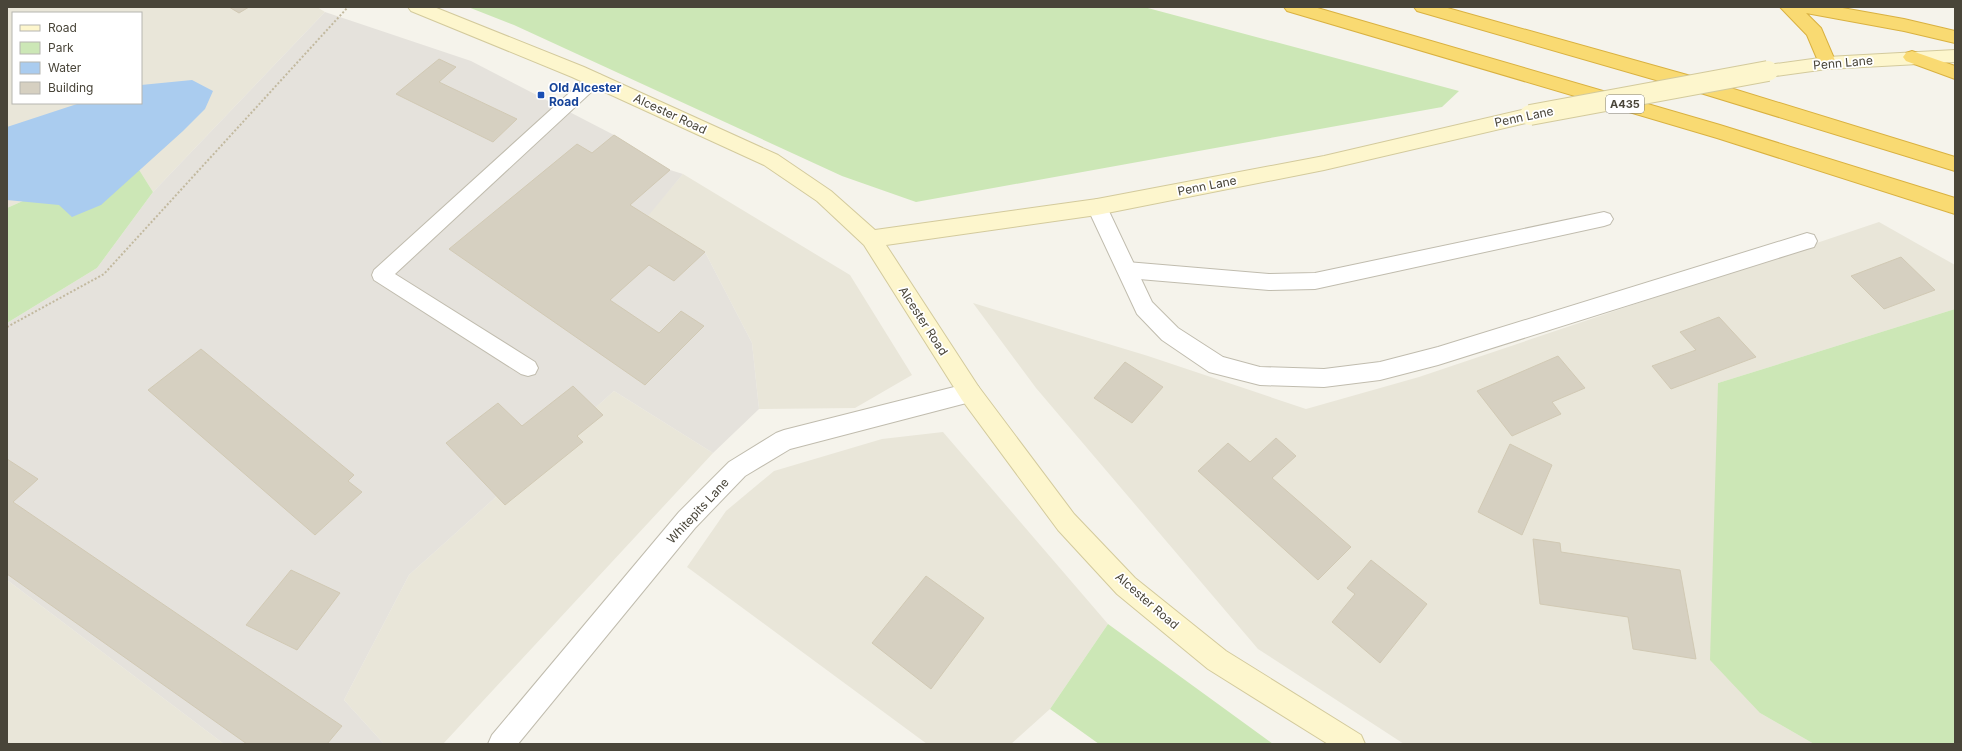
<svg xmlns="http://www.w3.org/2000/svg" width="1962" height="751" font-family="Inter,sans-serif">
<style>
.residential{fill:#e9e6d9;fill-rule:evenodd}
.industrial{fill:#e5e2dc}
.green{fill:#cce7b6}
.water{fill:#aaccef}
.building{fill:#d6d0c1;stroke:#d1c9b4}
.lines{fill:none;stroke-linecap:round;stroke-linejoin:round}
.lane-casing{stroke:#c0bcae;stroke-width:2}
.street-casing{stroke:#c0bcae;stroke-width:2}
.secondary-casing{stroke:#d3ca9c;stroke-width:2}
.highway-casing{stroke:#d9b141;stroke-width:2}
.path{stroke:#c2b99f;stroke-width:2;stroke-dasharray:2 2;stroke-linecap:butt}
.lane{fill:#fff;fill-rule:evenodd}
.street{fill:#fff;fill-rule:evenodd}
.secondary{fill:#fdf6cd;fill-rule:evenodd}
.highway{fill:#f9da72;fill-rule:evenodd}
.secondary-bridge-casing{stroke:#d3ca9c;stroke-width:22;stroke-linecap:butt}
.secondary-bridge{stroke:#fdf6cd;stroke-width:20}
.transit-dot{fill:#1a4fb4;stroke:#fff;stroke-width:1.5}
.labels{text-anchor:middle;stroke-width:3.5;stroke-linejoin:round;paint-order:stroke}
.shield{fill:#fff;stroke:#807d74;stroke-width:1}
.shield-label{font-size:11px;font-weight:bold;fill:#494539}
.street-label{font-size:12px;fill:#494539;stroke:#fff}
.transit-label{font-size:12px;font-weight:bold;fill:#164399;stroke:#fff;text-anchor:start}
</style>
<rect width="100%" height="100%" fill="#f5f3eb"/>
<path class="residential" d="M7,7H317L325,12L153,192L138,168L61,184L7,208ZM13,13H141V103H13Z
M683,174L850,275L912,375L855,408L759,409L752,343L705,252L647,216Z
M1879,222L1955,265V309L1718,383L1760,713L1814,744H1404L1258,649L1036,388L973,303L1148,356L1306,409L1419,377Z
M614,391L713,453L443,744H384L344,700L409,575Z
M943,432L1108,624L1050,709L1011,744H927L687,567L726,511L774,471L882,439Z
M7,580L224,744H7Z"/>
<path class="industrial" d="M325,12L471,61L614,135L670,170L683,174L648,216L705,252L752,343L759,409L713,453L614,391L409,575L344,700L384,744H224L7,580V323L97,268L153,192Z"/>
<path class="green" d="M468,7H1144L1459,91L1442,107L916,202L842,176L514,25Z
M138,168L153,192L97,268L7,323V208L61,184Z
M1955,309V744H1814L1760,713L1710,660L1718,383Z
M1108,624L1273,744H1099L1050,709Z"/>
<path class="water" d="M192,80L213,91L205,109L183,131L101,205L72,217L59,205L7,200V127L80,103H141V85Z"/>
<path class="building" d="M229,7H249L239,13Z
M439,59L456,67L439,82L517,119L493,142L396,94Z
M614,135L670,170L630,205L705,252L674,281L649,265L610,300L659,333L681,311L704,326L645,385L449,249L577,144L592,153Z
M1901,257L1935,290L1884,309L1851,276Z
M1719,317L1756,357L1671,389L1652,366L1696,350L1680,332Z
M201,349L354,475L348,481L362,492L315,535L148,390Z
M1558,356L1585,388L1552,402L1561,414L1512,436L1477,391Z
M1125,362L1163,387L1132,423L1094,398Z
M573,386L603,415L577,436L583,442L505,505L446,443L498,403L522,426Z
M1276,438L1296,456L1272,478L1351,547L1318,580L1198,471L1228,443L1250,462Z
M1510,444L1552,465L1522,535L1478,512Z
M7,459L38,479L13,502L342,726L327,744H247L7,574Z
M1533,539L1560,543L1561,552L1680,570L1696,659L1633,649L1628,617L1540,604Z
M1371,560L1427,604L1380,663L1332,622L1355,594L1347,588Z
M291,570L340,593L297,650L246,625Z
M926,576L984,618L931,689L872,643Z"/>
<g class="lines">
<defs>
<path id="lane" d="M595,73L601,75L603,79L601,83L395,274L535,362L538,368L535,374L528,376L521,374L374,280L372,275L374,270L589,75Z
M1604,212L1610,214L1613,219L1610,224L1604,226L1315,289L1269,290L1127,278L1120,275L1118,270L1120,265L1127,262L1269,274L1315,273Z"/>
<path id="street" d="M1097,199L1104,202L1107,207L1152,302L1178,328L1223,357L1260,367L1324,369L1380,362L1438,347L1807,233L1814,235L1817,241L1814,247L1807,249L1438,365L1380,380L1324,387L1260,385L1209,372L1162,340L1137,314L1087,207L1090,202Z
M970,383L978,386L981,393L978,400L790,449L745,476L695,528L518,744H488L492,735L679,512L729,462L776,433L784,430Z"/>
<path id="secondary" d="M408,7H434L584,67L778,155L831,191L875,230L1097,199L1324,156L1530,108L1537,110L1539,115L1537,120L1530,122L1324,170L1097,215L886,245L978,386L1074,514L1135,578L1226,651L1361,735L1365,744H1328L1208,669L1117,594L1058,530L962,400L864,245L817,201L764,165L572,77L411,11Z
M1955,50V62L1827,69L1768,77L1762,76L1759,71L1762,66L1768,65L1827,57Z"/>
<path id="highway" d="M1284,7H1314L1720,125L1955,198V214L1717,138L1287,11Z
M1414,7H1444L1698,78L1955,157V171L1694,91L1417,11Z
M1780,7H1837L1904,19L1955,31V43L1904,31L1806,13L1821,28L1836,63L1833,68L1827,69L1821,68L1807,35Z
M1912,51L1955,66V79L1906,61L1903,57L1906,53Z"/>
</defs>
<use href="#lane" class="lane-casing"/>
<use href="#street" class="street-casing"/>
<use href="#secondary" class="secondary-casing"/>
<use href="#highway" class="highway-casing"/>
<path class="path" d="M7,327L104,274L348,7"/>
<use href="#lane" class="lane"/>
<use href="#street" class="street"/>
<use href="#secondary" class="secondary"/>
<use href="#highway" class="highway"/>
<defs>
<path id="secondary-bridge" d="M1530,115L1768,71"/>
</defs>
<use href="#secondary-bridge" class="secondary-bridge-casing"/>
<use href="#secondary-bridge" class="secondary-bridge"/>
</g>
<rect class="transit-dot" x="537" y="91" width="8" height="8" rx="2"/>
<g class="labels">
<rect class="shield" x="1606" y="95" width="38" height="18" rx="3"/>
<g class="shield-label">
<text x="1625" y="108">A435</text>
</g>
<g class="street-label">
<text transform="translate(1843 63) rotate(-5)" y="4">Penn Lane</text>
<text transform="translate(670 114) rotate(25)" y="4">Alcester Road</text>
<text transform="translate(1524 117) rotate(-12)" y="4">Penn Lane</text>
<text transform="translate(1207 186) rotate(-11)" y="4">Penn Lane</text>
<text transform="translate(923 321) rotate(57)" y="4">Alcester Road</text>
<text transform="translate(698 511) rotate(-47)" y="4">Whitepits Lane</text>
<text transform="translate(1147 601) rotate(41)" y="4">Alcester Road</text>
</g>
<g class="transit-label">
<text x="549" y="92">Old Alcester<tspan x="549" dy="14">Road</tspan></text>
</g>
</g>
<rect width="1962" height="751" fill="none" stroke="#494539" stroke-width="16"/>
<rect x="12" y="12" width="130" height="92" fill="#ffffff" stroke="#b6b5b0"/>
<rect x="20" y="25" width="20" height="6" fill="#fdf6cd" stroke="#b6b5b0"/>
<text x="48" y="32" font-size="12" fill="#494539">Road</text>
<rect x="20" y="42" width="20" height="12" fill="#cce7b6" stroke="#b6b5b0"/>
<text x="48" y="52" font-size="12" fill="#494539">Park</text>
<rect x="20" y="62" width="20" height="12" fill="#aaccef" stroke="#b6b5b0"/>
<text x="48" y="72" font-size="12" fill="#494539">Water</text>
<rect x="20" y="82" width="20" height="12" fill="#d6d0c1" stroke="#b6b5b0"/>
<text x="48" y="92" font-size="12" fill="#494539">Building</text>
</svg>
